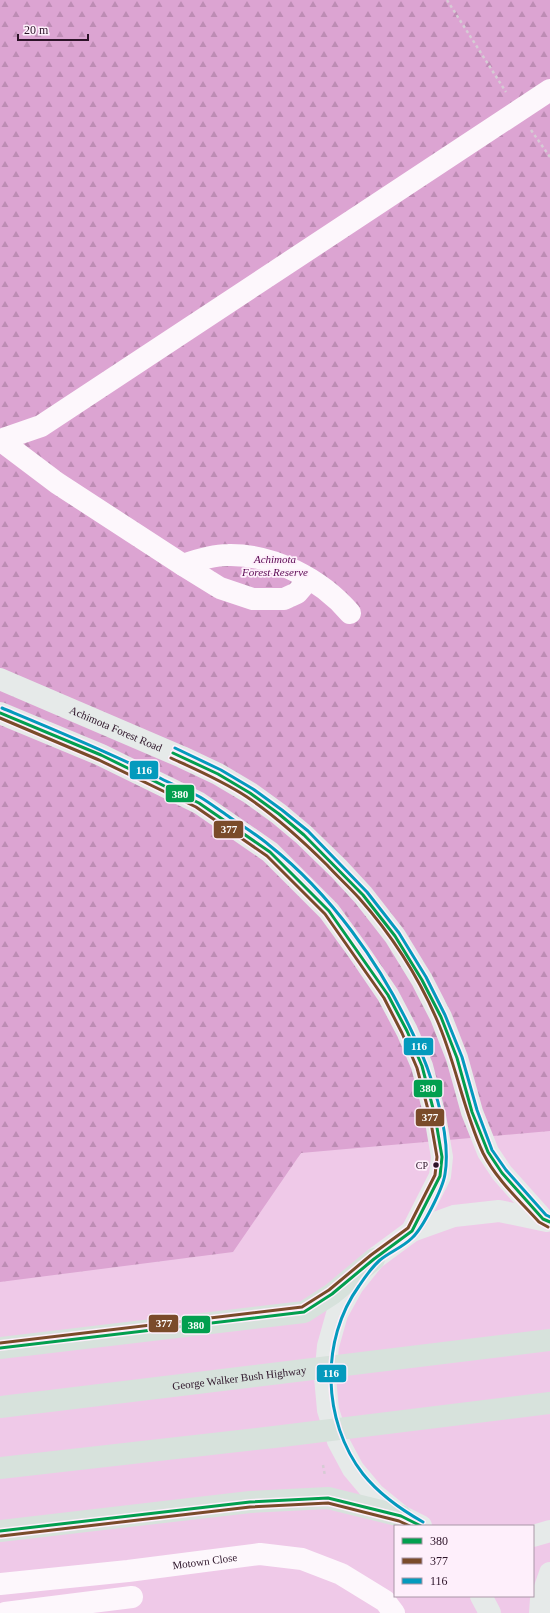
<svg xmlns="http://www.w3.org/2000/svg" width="550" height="1613" font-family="'Times New Roman',serif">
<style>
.forest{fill:url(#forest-firs)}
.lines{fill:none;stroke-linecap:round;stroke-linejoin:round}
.path{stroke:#d6cbd4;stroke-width:2.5;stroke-dasharray:3 3;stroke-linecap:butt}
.minor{stroke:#fdf7fc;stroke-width:22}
.major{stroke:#e6eae9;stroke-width:22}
.highway{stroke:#d7e2dc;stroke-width:22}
.bus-1-casing{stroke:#feeffb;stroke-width:6}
.bus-2-casing{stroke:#feeffb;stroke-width:6}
.bus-3-casing{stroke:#feeffb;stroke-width:6}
.bus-1{stroke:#029f4f;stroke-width:3}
.bus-2{stroke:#7a4b2a;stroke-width:3}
.bus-3{stroke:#049abd;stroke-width:3}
.bus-dot{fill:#2c1328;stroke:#feeffb;stroke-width:1.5}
.labels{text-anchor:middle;stroke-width:3.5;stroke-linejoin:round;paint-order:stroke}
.bus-label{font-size:10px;fill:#2c1328;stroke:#feeffb;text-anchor:end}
.park-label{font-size:11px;font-style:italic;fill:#5a0852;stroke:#feeffb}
.street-label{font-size:11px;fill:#2c1328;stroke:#feeffb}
.line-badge{stroke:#feeffb;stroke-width:1.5}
.badge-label{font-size:11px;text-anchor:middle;font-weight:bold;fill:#fff}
</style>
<defs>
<pattern id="forest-firs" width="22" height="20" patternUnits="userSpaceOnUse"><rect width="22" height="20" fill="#dca4d2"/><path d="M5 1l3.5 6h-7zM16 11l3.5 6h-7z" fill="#bd8cb4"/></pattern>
</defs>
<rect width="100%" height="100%" fill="#efc9e8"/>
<path class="forest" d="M0,0H550V1131L301,1153L233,1252L0,1282Z"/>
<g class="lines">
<path class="path" d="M447,0L506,92
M531,130L550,157
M323,1465L325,1476"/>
<g class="minor">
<path d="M0,440L41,426L550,90"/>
<path d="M0,440L57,483L183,565L220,588L253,599H284L297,593L309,579"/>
<path d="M183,565C197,560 212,555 228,555C273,554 321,579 350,613"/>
<path id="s1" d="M0,1584L128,1571L260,1554L302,1559L341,1574L385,1601L394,1613"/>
<path d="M5,1613L132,1597"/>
</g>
<g class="major">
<path id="s2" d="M0,679L182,757L218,774L250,793L279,814L304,835L339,869L363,895L395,936L422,980L441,1017L457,1058L472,1112L488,1152L502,1173L543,1219"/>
<path d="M0,713L101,755L199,803L270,852L329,911L358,951L388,995L407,1031L422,1066L435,1116L442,1157L440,1176L412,1231"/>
<path d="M421,1526L401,1516L374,1494L353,1469L338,1441L328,1410L325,1377L328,1346L337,1314L353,1285L374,1259L412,1231L454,1216L499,1211L547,1221"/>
<path d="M533,1536L550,1531"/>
<path d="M481,1596L490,1613"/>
<path d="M540,1613L541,1599L550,1573"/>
</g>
<g class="highway">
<path d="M0,1348L304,1312L332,1294L374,1259"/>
<path id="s3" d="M0,1407L550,1340"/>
<path d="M0,1468L274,1437L550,1403"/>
<path d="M0,1531L250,1502L328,1498L401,1516"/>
</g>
<defs>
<path id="bus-1" d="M0,713L101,755L199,803L270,852L329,911L388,995L407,1031L422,1066L435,1116L442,1157L440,1176L412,1231L374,1259L332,1294L304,1312L0,1348
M173,753L218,774L250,793L279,814L304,835L363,895L395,936L422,980L441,1017L457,1058L472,1112L488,1152L502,1173L543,1219L550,1222
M0,1531L250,1502L328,1498L401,1516L421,1526"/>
<path id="bus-2" d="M0,718L99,760L196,807L267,856L325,914L384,998L402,1033L417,1068L430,1117L437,1157L435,1175L408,1228L371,1255L329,1290L302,1307L0,1343
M171,758C197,770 223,781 247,797C277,817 302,840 327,865C337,876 349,887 359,898C390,933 418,976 437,1020C456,1063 463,1110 483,1153C496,1179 520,1201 539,1222L548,1227
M1,1536L250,1507L328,1503L399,1521L410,1526"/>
<path id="bus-3" d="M2,708C55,730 109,752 160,778C173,785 187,790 200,797C210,803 219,810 228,816C242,826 256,834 269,845C331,894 380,963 413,1034C430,1069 452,1134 445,1174C443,1188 423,1228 412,1238C403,1247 390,1252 380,1260C372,1267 365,1277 359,1286C320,1340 322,1421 363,1474C379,1494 400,1509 423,1522
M175,748L221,770L253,789L282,810L308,831L367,892L399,933L426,977L445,1015L462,1057L477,1110L492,1150L506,1170L546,1215L550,1217"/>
</defs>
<use href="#bus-1" class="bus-1-casing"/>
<use href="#bus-2" class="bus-2-casing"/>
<use href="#bus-3" class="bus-3-casing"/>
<use href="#bus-1" class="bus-1"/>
<use href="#bus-2" class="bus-2"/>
<use href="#bus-3" class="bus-3"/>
</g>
<circle class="bus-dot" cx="436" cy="1165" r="3.5"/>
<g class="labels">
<g class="bus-label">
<text x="428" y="1169">CP</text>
</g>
<g class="park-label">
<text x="275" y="563">Achimota<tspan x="275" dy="13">Forest Reserve</tspan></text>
</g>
<g class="street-label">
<text dy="4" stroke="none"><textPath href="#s2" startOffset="126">Achimota Forest Road</textPath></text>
<text dy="4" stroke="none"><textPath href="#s3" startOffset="241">George Walker Bush Highway</textPath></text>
<text dy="4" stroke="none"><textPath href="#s1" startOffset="206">Motown Close</textPath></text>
</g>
</g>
<g class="line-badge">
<rect x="129" y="760" width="30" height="20" rx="4" fill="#049abd"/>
<rect x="165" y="784" width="30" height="19" rx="4" fill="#029f4f"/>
<rect x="213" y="820" width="31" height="19" rx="4" fill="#7a4b2a"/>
<rect x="403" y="1037" width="31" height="19" rx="4" fill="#049abd"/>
<rect x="413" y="1079" width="30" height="19" rx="4" fill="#029f4f"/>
<rect x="415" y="1108" width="30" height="19" rx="4" fill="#7a4b2a"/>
<rect x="148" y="1314" width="31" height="19" rx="4" fill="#7a4b2a"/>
<rect x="181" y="1315" width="30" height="19" rx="4" fill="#029f4f"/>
<rect x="316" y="1364" width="31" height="19" rx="4" fill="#049abd"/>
</g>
<g class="badge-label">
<text x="144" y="774">116</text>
<text x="180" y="798">380</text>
<text x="229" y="833">377</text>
<text x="419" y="1050">116</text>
<text x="428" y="1092">380</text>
<text x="430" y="1121">377</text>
<text x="164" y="1327">377</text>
<text x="196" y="1329">380</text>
<text x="331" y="1377">116</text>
</g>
<rect x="394" y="1525" width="140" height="72" fill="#feeffb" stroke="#aa97a7"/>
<rect x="402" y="1538" width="20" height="6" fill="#029f4f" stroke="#aa97a7"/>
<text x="430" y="1545" font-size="12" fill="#2c1328">380</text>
<rect x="402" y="1558" width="20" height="6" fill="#7a4b2a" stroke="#aa97a7"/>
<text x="430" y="1565" font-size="12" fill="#2c1328">377</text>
<rect x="402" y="1578" width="20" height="6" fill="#049abd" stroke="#aa97a7"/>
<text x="430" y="1585" font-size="12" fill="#2c1328">116</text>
<path d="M18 34v6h70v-6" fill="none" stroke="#2c1328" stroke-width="2"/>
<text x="24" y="34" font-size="12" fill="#2c1328" stroke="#feeffb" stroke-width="3" paint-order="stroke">20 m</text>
</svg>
